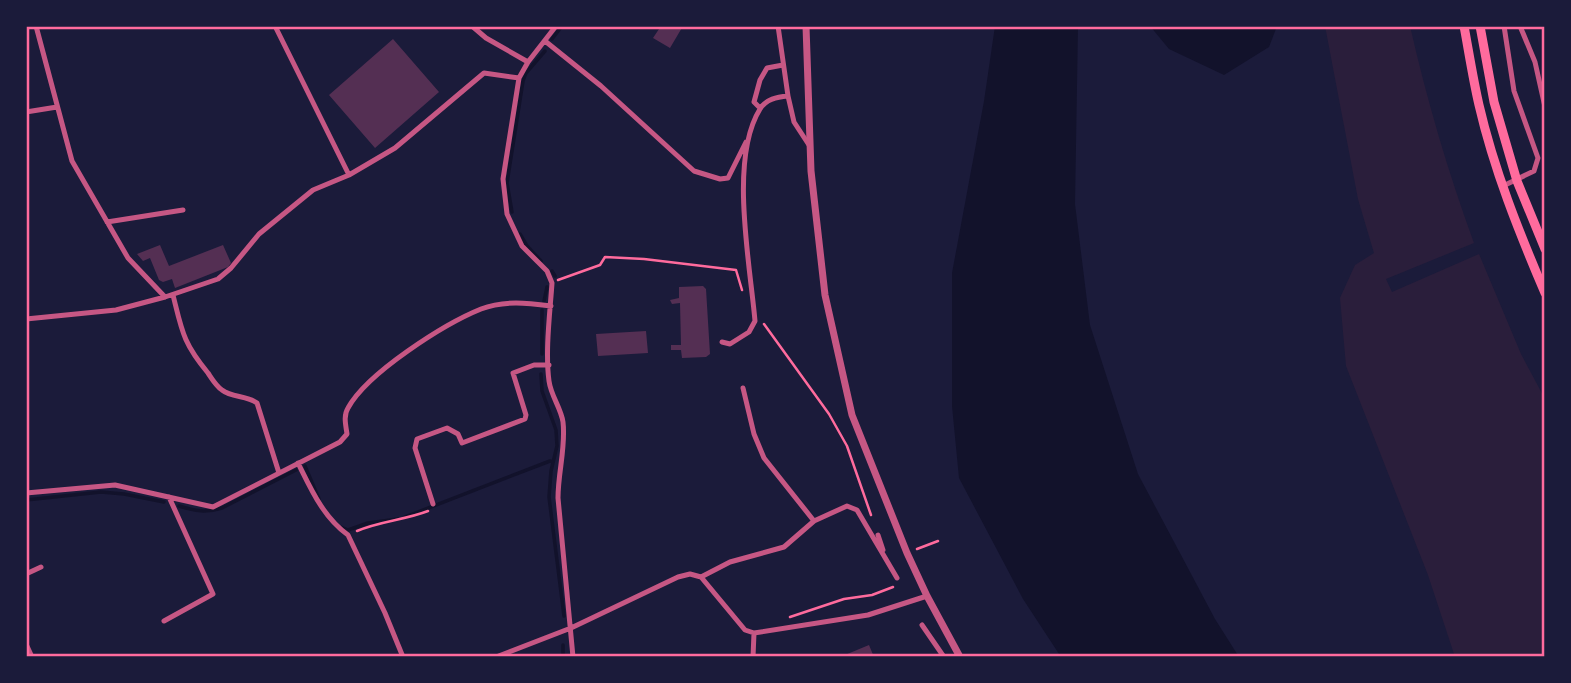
<svg xmlns="http://www.w3.org/2000/svg" width="1571" height="683" font-family="Signika,sans-serif">
<style>
.green{fill:#2a1e3b}
.water{fill:#12122b}
.lines{fill:none;stroke-linecap:round;stroke-linejoin:round}
.stream{stroke:#12122b;stroke-width:3.5}
.building{fill:#542f53}
.path{stroke:#ff6b9d;stroke-width:2.5}
.minor{stroke:#c65784;stroke-width:5}
.tertiary{stroke:#c65784;stroke-width:7}
.primary{stroke:#ff6b9d;stroke-width:9}
.neatline{fill:none;stroke:#ff6b9d;stroke-width:2.5}
</style>
<rect width="100%" height="100%" fill="#1b1b3a"/>
<path class="green" d="M1325,26H1410C1427,100 1448,172 1474,243L1386,279L1392,292L1479,254L1521,354L1545,399V657H1455L1428,575L1346,366L1340,298L1355,265L1374,253L1358,199Z"/>
<path class="water" d="M995,26H1078L1075,204L1090,325L1138,474L1215,619L1239,657H1061L1023,599L959,478L952,406V273L984,101Z
M1150,26H1277L1269,47L1224,75L1169,49Z"/>
<g class="lines">
<path class="stream" d="M552,39L562,26
M512,212L507,183L523,81L526,73L545,51
M520,234L527,246L541,261
M552,271L555,276
M544,301L547,287
M542,354V310
M541,374L542,391L556,430L557,446L551,471L549,497L564,616
M305,466L319,499
M26,500L101,492L124,494L164,502
M179,506C195,511 206,513 222,508L296,470
M405,517L550,461L553,462
M341,527L348,530L368,523L398,519
M563,645V657"/>
</g>
<path class="building" d="M661,26H683L670,48L653,38Z
M393,39L439,92L375,148L329,95Z
M160,245L169,266L223,245L231,263L228,267L175,288L172,279L163,282L159,280L150,258L143,261L137,254Z
M703,286L706,289L710,354L706,357L682,358L681,350H671V345H681L680,303L672,304L670,300L679,298V287Z
M646,331L648,353L598,356L596,334Z
M869,645L874,657H840Z"/>
<g class="lines">
<path class="path" d="M558,280L600,265L605,257L644,259L736,270L742,290
M764,324L829,414L847,446L871,515
M357,531C380,521 405,520 428,511
M917,549L938,541
M790,617L844,599L872,595L893,587"/>
<path class="minor" d="M36,26L72,161L128,258L165,297
M275,26L349,175
M472,26L486,38L528,62
M556,26L528,62L519,78L503,179L507,214L522,246L547,271L552,283C550,313 545,351 549,381C551,396 561,408 563,422C566,447 558,472 558,498L573,657
M778,26L788,96L794,122L809,145
M1520,26L1535,62L1545,107
M545,41L601,86L694,171L720,179L728,178L746,142
M760,108L754,102L760,80L767,68L783,65
M26,112L57,107
M1503,186L1534,171L1538,158L1514,91L1504,26
M107,222L183,210
M173,295C182,331 183,343 208,373C212,379 216,386 222,390C232,398 246,395 257,403L279,473
M26,319L116,310L165,297L218,279L231,268L259,234L313,190L349,175L395,148L484,73L519,78
M722,342L730,344L749,332L755,321C750,263 729,159 760,109C766,99 777,97 788,96
M298,463C311,489 323,517 348,535L385,613L403,657
M26,493L115,485L213,507L340,442L347,434C346,426 343,416 348,408C367,373 444,324 481,309C504,300 528,303 551,306
M433,504L415,448L417,439L447,428L458,434L462,443L525,419L526,415L513,373L534,365H549
M814,521L847,506L857,510L897,578
M878,535L883,550
M26,574L41,567
M701,577L730,562L784,547L814,521L764,458L754,434L743,388
M164,621L213,594L169,497
M922,625L944,657
M26,644L32,657
M496,657L571,628L678,577L690,574L701,577L745,630L754,633L868,615L927,596
M753,657L754,633"/>
<path class="tertiary" d="M806,26L811,171L825,295L852,415L907,553L927,596L960,657"/>
<path class="primary" d="M1464,26C1469,53 1473,79 1479,105C1494,170 1519,232 1545,293
M1480,26L1494,102L1517,181L1545,249"/>
</g>
<rect width="1571" height="683" fill="none" stroke="#1b1b3a" stroke-width="56"/>
<rect x="28" y="28" width="1515" height="627" class="neatline"/>
</svg>
